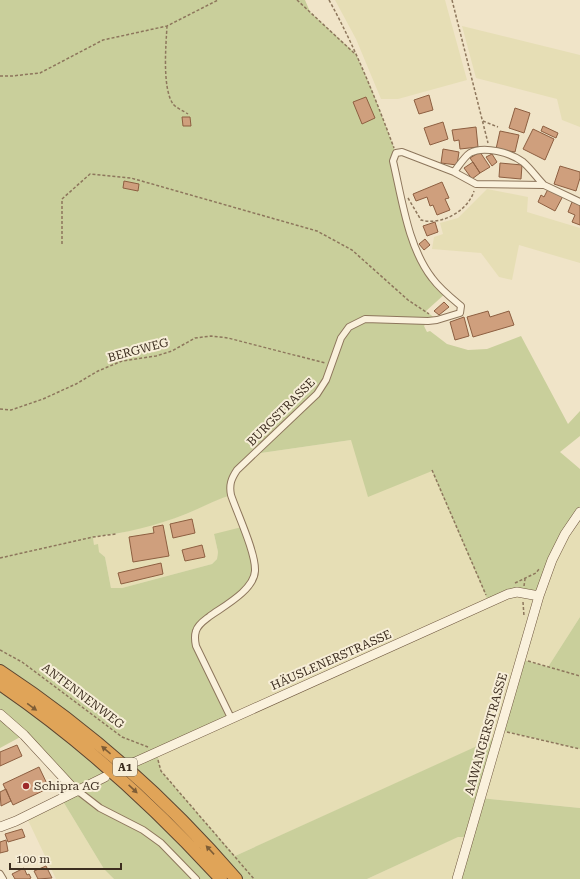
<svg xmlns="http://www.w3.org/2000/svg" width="580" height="879" font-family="'Roboto Serif',serif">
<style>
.farmland{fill:#e6deb5}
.green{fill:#c9cf9b}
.building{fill:#cf9f7d;stroke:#8d5f41}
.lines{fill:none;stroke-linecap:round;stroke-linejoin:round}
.street-casing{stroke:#8d765c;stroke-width:8}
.secondary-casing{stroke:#6f573f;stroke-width:10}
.highway-casing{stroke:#5b4430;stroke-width:14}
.path{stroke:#8d765c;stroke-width:1.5;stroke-dasharray:3 2;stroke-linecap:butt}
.street{stroke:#faf1dc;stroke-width:6}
.secondary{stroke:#faf1dc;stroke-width:9}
.highway{stroke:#e0a458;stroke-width:12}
.oneway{fill:#7e5d36}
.poi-dot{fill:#9e2a2b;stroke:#f7eed8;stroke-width:1.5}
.labels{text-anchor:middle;stroke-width:4;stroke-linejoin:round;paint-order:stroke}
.shield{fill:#f7eed8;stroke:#756857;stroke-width:1}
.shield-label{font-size:11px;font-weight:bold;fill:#3d2e20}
.street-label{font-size:12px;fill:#3d2e20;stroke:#f7eed8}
.poi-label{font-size:12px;fill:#3d2e20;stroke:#f7eed8;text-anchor:start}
</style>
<rect width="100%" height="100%" fill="#f0e4c8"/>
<path class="farmland" d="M335,0H445L467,80L398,99H381L356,39Z
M462,26L580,55V127L562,120L557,99L476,78Z
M487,189L528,197L527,212L580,228V263L519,245L512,280L499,277L481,253L432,249L434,237L443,234L440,223L458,218Z
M351,440L432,470L489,602L580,512V617L548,667L520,659L499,730L580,749V808L480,798L496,738L235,856L161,771L156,753L196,646V630L246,590L214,534L218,552L217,559L212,564L122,588H111L105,557L99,552L94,545L93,537L116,534L166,521L186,514L221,498L231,495L232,478L254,454Z
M61,798L104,869L114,879H56L26,816Z
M457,837H469L457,879H367Z"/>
<path class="green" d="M0,0H305L310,12L356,54L372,90L396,153L393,161L421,260L446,293L426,311L437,320L428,321L424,326L427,332L430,331L447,344L468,350L487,349L521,336L568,424L580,411V436L560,452L580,469V512L539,596L530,594L489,603L432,471L368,497L351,440L254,454L237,470L231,495C215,500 201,508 186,514C156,526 125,533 93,537L94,545L98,544L99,552L105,557L111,588H122L212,564L217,559L218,552L214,534L242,527L254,560L253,581L202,622L194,638L231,718L157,753L161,771L235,856L497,737L480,798L580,808V879H457L468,837H458L367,879H114L104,869L61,798L77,791L24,735L0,748Z
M580,617V749L499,730L520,659L548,667Z"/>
<path class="building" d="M429,95L433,110L419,114L414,100Z
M366,97L375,118L362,124L353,102Z
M515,108L530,113L524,133L509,128Z
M182,117H190L191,126H183Z
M443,122L448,139L430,145L424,128Z
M543,126L558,133L556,138L541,131Z
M476,127L478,147L460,149L459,140L454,141L452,130Z
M533,129L554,139L545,160L523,149Z
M500,131L519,135L515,152L496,149Z
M443,149L459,152L457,165L441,163Z
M480,152L490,167L480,173L470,158Z
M492,154L497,162L492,166L486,157Z
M473,162L480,173L472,179L464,168Z
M500,163L522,165L521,179L499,177Z
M560,166L580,172V178L576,191L554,184Z
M124,181L139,184L138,191L123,188Z
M442,182L449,198L445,199L450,210L437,215L433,205L430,206L427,197L416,201L413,194Z
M548,189L563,196L555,211L538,202L541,195L544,197Z
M572,202L580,205V225L572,222L575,215L568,212Z
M435,222L438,232L427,236L423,226Z
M425,239L430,245L424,250L419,244Z
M444,302L449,307L439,315L434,311Z
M488,311L490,317L509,311L514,325L473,337L467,317Z
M464,317L469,336L455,340L450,322Z
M192,519L195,533L173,538L170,524Z
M163,525L169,556L133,562L129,537L154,533L153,527Z
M202,545L205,557L185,561L182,550Z
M161,563L163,574L121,584L118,573Z
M17,745L22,756L0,766V752Z
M39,767L49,788L13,805L3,784Z
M6,789L11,801L1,806L0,792Z
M22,829L25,837L8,842L5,834Z
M6,840L8,851L0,853V842Z
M46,866L52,878L38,879L34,871Z
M24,868L27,875L29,874L31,878L29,879H15L12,874Z"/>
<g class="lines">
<defs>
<path id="street" d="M454,172C458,167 464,157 470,153C484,145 511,153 523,162C531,169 537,178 544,185
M231,718L196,646C195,641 194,637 196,631C198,624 205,620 210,616C224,606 254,590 255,571C256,553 237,513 231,495C229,485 231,479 237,470L317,394L326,380L341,338L349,327L365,319L428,321L437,320L460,313L461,306C450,297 440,289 432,278C408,247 402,199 393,161L396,153L402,152L454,172L476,184L544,185L580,202
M78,791L100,808L143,830L161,843L196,879
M0,874L3,879"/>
<path id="secondary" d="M0,714L24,735L72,787L78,791
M135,762L508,594L517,592L539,596
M0,827L16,821L105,777
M457,879L539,596L552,560L565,534L580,512"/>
<path id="highway" d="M0,671C88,729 167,799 236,879
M0,684C82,740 154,806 221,879"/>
</defs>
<use href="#street" class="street-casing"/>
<use href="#secondary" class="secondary-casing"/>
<use href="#highway" class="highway-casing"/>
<path class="path" d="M297,0L354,53
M329,0C355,47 375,97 394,148
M452,0L488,143
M167,26C166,45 162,88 173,104C176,108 184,111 188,114
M0,76H12L40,73L103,40L167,26L218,0
M483,121L498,127
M408,198L421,220C441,226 468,211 474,191
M62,244V199L90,174L131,178L317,231L352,250L408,300L429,314
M0,409L11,410L43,399L76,384L98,371L122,361L156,356L172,351L195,338L211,336L228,338L325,363
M432,470L486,595
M0,558L93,537L116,534
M515,583L536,573L539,569
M524,586L525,579
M523,602L524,616
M0,650L22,662L122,737L148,747
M528,661L580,676
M507,732L580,749
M158,760L161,771L254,879"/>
<use href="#street" class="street"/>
<use href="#secondary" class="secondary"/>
<use href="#highway" class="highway"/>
</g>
<defs><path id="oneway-solid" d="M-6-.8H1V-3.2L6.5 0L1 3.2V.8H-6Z"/></defs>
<g class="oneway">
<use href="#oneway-solid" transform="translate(32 707) rotate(36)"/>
<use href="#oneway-solid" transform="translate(106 750) rotate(-140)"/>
<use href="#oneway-solid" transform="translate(133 789) rotate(43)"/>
<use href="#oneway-solid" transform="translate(210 850) rotate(-133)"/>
</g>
<circle class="poi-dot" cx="26" cy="786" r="4"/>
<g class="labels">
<rect class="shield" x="113" y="758" width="24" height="18" rx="3"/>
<g class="shield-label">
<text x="125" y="771">A1</text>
</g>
<g class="street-label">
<text transform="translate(138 350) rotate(-15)" y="4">BERGWEG</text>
<text transform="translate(281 412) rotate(-45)" y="4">BURGSTRASSE</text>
<text transform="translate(331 660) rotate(-24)" y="4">HÄUSLENERSTRASSE</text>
<text transform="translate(83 696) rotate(37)" y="4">ANTENNENWEG</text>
<text transform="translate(486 734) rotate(-74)" y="4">AAWANGERSTRASSE</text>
</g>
<g class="poi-label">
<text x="34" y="790">Schipra AG</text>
</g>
</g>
<path d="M10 863v6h111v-6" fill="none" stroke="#3d2e20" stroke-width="2"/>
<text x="16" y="863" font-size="12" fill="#3d2e20" stroke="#f7eed8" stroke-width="3" paint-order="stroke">100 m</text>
</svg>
